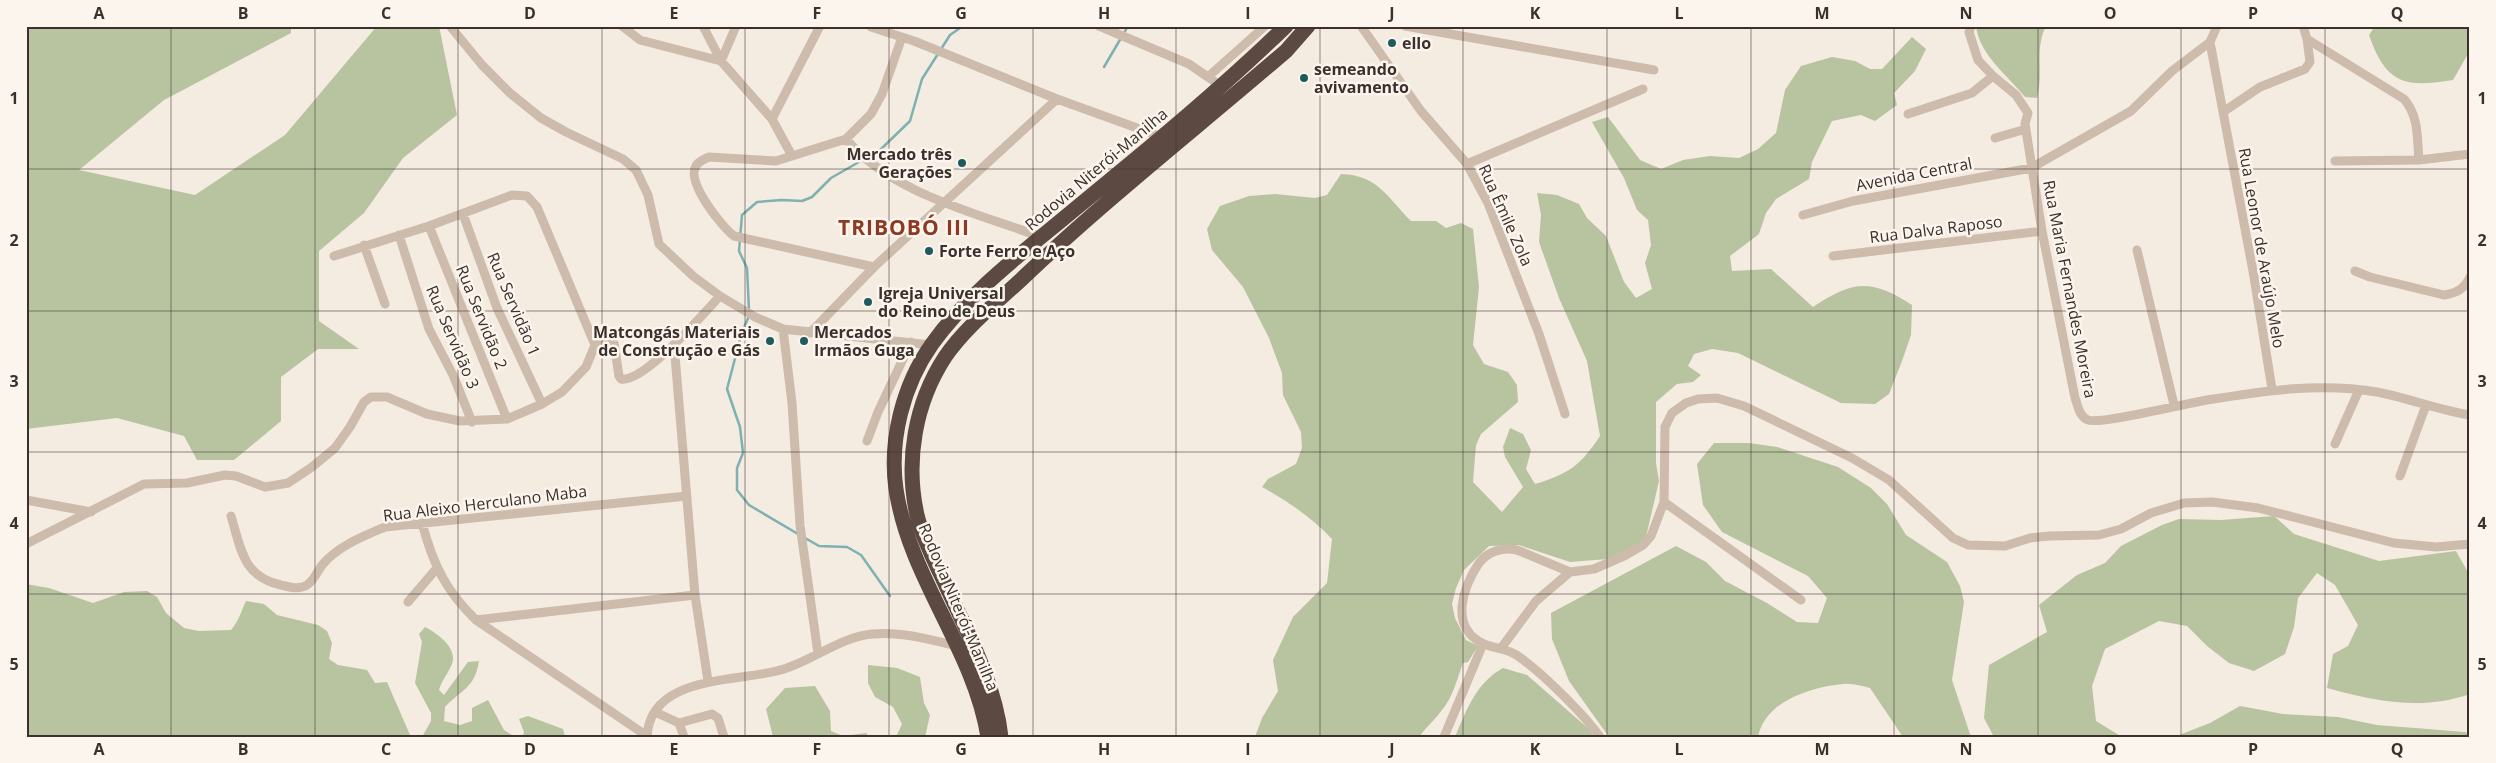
<svg xmlns="http://www.w3.org/2000/svg" width="2496" height="763" font-family="'Open Sans',sans-serif">
<style>
.green{fill:#b8c4a0}
.lines{fill:none;stroke-linecap:round;stroke-linejoin:round}
.stream{stroke:#7fb0b2;stroke-width:2.5}
.street{stroke:#cdbbac;stroke-width:9}
.highway{stroke:#5c4a42;stroke-width:15}
.grid{fill:none;stroke:#3b302b;stroke-width:1;stroke-opacity:0.55}
.poi-dot{fill:#1f5a5e;stroke:#fbf5ee;stroke-width:2}
.labels{text-anchor:middle;stroke-width:5;stroke-linejoin:round;paint-order:stroke}
.poi-label{font-size:16px;font-weight:bold;fill:#3b302b;stroke:#fbf5ee;text-anchor:start}
.street-label{font-size:16px;fill:#3b302b;stroke:#fbf5ee}
.district-label{font-size:21px;font-weight:bold;letter-spacing:1px;fill:#8c3b22;stroke:#fbf5ee}
.neatline{fill:none;stroke:#3b302b;stroke-width:2}
.grid-label{font-size:16px;text-anchor:middle;font-weight:bold;fill:#3b302b}
</style>
<rect width="100%" height="100%" fill="#f4ebe1"/>
<path class="green" d="M26,26H291V33L164,100L79,170L195,195L285,135L377,26H439L457,115L403,158L364,213L319,251V321L359,349H318L281,377V421L234,460H197L184,436L117,418L26,429Z
M1976,26H2046C2034,50 2044,71 2037,98L2025,97C2008,76 1979,54 1976,26Z
M2375,26H2470L2469,52L2453,80C2405,88 2386,84 2369,35Z
M1912,37L1926,49L1915,71L1894,93L1897,105L1875,121L1861,115L1832,121L1812,162L1809,179L1776,199L1766,213L1759,234L1730,256L1732,271L1771,269L1813,307C1854,280 1871,279 1912,305L1911,335L1902,361L1889,394L1875,404L1841,403L1738,353L1712,349L1694,354L1688,366L1701,375L1693,382L1677,384L1656,402V463L1659,481L1645,541L1608,559L1570,562L1519,545L1489,546L1464,570L1456,588L1452,604L1455,618L1466,640L1478,646L1468,662L1463,663C1457,679 1453,697 1442,710C1435,720 1426,727 1419,737H1255L1262,718L1278,691L1273,660L1293,617L1327,583L1332,539C1311,517 1289,502 1262,487L1268,479L1296,464L1302,448L1301,432L1283,395L1282,373L1269,338L1243,287L1212,250L1207,229L1220,206L1249,196L1275,194L1315,198L1327,195L1341,174C1378,175 1387,197 1411,221H1436L1446,228L1461,223L1473,229L1479,287L1473,345L1484,364L1508,372L1517,385L1518,402L1481,434L1476,445L1473,482L1502,512L1523,487L1505,457L1503,447L1510,428L1523,434L1531,450L1526,469L1535,484C1569,474 1581,465 1600,436L1587,361L1559,298L1539,242L1541,215L1537,193L1557,195L1579,204L1587,218L1606,236L1624,282L1636,298L1652,289L1645,263L1651,245L1648,220L1637,210L1624,178L1592,122L1608,117L1640,160L1661,169L1683,160L1710,156L1739,158L1758,149L1776,133L1785,90L1801,66L1832,57L1855,61L1870,69H1882Z
M1714,443H1749L1777,447L1838,467L1871,488L1887,504L1906,535L1947,562L1960,586L1964,602L1952,680L1971,737H1903L1870,688C1862,686 1852,683 1843,684C1811,687 1765,701 1758,737H1609L1569,681L1552,639L1551,613L1676,546L1706,562L1725,581L1767,603L1797,622L1818,623L1827,598L1808,576L1722,532L1703,505L1697,464Z
M2274,516L2294,534L2379,561L2456,551L2470,576V694C2422,711 2374,701 2327,688L2333,654L2348,646L2358,625L2335,585L2317,573L2298,598L2294,627L2285,654L2254,671L2229,663L2207,646L2187,626L2159,621L2105,649L2092,686L2096,721L2122,737H1994L1984,718L1989,665L2047,632L2039,605L2077,575L2105,563L2121,546L2162,525L2179,519L2221,520Z
M26,584L49,588L93,603L124,592L147,591L157,597L166,613L184,628L199,631L231,630C239,621 241,611 246,601L264,604L277,615L318,625L327,631L332,643L329,659L338,665L367,670L375,683L387,682L410,735L418,737H26Z
M425,627C437,633 460,649 451,666C447,675 442,680 439,690L444,695L468,662L479,661C475,688 462,689 445,707L444,721L460,725L472,721V708L488,700L504,730L515,737H422L431,721V713L415,683L422,642L419,634Z
M868,665L897,668L920,677L924,703L930,715L925,737H896L902,724L893,707L875,697L868,683Z
M1503,668L1527,675L1590,730L1594,737H1455C1467,709 1476,683 1503,668Z
M815,686L830,711L831,731L843,736L866,733L870,737H773L766,709L785,688Z
M2240,706L2283,714L2338,717L2377,725L2465,732L2470,734V737H2174L2210,723Z
M528,716L563,729L565,737H523L524,732L519,719Z"/>
<g class="lines">
<path class="stream" d="M1124,33L1128,26
M1104,67L1121,38
M749,311L747,268L739,251L742,215L757,202L782,200L802,201L812,197L831,178L880,150L910,121L922,79L950,35L963,26
M749,316L742,332L727,389L740,427L743,453L737,468V490L749,505L798,534
M805,538L819,546L847,547L861,555L890,596"/>
<path class="street" d="M450,26L482,65L510,93L541,118L566,132L623,159L636,170L648,195L659,244L693,276L720,296L755,317L783,329L931,345
M622,26L640,40L721,61L736,26
M703,26L721,61L772,119L792,156
M1099,26L1189,64L1221,86
M1361,26L1421,111L1467,164L1488,203L1539,334L1565,414
M1405,26L1654,70
M1971,26L1969,32L1978,60L1993,76L2016,95L2028,113L2025,124L2042,231L2075,398C2078,406 2079,416 2088,420C2099,425 2188,403 2207,400C2264,391 2320,382 2377,392C2408,398 2438,410 2470,415
M2303,26L2307,39
M871,27L914,41L1057,99L1162,137
M2210,42L2223,112
M1209,76L1265,26
M1908,114L1972,93L1993,76
M772,119L820,26
M1995,138L2026,129
M846,139C892,194 977,213 1041,237
M2335,161L2419,160L2470,154
M1467,164L1643,89
M463,214L497,308L542,404
M1803,215L1853,201L2031,168L2131,111L2172,71L2210,42L2217,26
M429,226L507,419
M399,235L429,329L453,375L472,422
M364,245L385,304
M2137,250L2174,405
M334,256L429,226L512,195L527,196L537,207L595,345
M1833,256L2042,231
M874,267L734,236C721,226 686,182 696,166C699,161 704,159 709,157L776,161L846,139L871,114L882,94L902,37
M2355,271L2370,277L2444,295C2457,293 2464,289 2470,277
M783,329L792,403L800,525L818,654
M810,333L874,267L1057,99
M674,344L695,595L708,681
M2272,389L2253,271L2223,112L2260,87L2305,69L2310,62L2307,39L2404,99C2419,116 2417,138 2419,160
M867,441L878,412L911,342
M2335,444L2359,390
M2400,476L2426,405
M26,500L91,512
M1664,502L1801,600
M231,516C241,549 243,577 281,585C289,587 299,590 307,585C315,580 317,571 323,564C338,546 364,536 385,527L687,496
M422,523C433,564 445,590 476,620L647,736
M26,544L144,484L187,483L225,475L236,476L265,487L288,483L312,467L335,448L350,427L364,402L371,397H387L427,414L460,421L507,419L542,404L562,392L586,367L595,345L605,339L614,343L619,376L621,379C644,383 703,314 720,296
M1570,572L1517,550C1503,547 1488,551 1479,563C1463,587 1449,626 1482,643C1493,649 1505,647 1518,656C1542,673 1583,713 1600,737
M408,602L437,568
M476,620L695,595
M1502,647L1536,601L1570,572L1594,569L1624,556L1643,545L1651,536L1664,502L1665,427L1672,413L1686,403L1698,399L1717,398L1744,406L1852,458L1889,480L1953,538L1968,545L2005,546L2030,538L2049,536L2099,535L2121,529L2151,513L2184,503L2212,502L2258,508L2394,543L2436,547L2470,544
M655,712L679,723
M647,737C650,673 741,683 784,669C813,660 841,637 872,634C901,631 930,640 958,646
M684,737L679,723L712,714L718,718L724,737
M1444,737L1483,644"/>
<path class="highway" d="M988,737C974,649 909,578 896,489C889,440 903,385 932,344C970,291 1026,250 1075,209C1147,150 1219,91 1286,26
M1001,737C995,681 964,626 941,575C932,556 922,536 917,515C905,461 915,403 945,357C966,326 1000,300 1027,274C1110,196 1200,125 1286,51L1308,26"/>
</g>
<path class="grid" d="M171,26V737M315,26V737M458,26V737M602,26V737M745,26V737M889,26V737M1033,26V737M1176,26V737M1320,26V737M1463,26V737M1607,26V737M1751,26V737M1894,26V737M2038,26V737M2181,26V737M2325,26V737M26,169H2470M26,311H2470M26,452H2470M26,594H2470"/>
<g class="poi-dot">
<circle cx="1392" cy="43" r="5"/>
<circle cx="1304" cy="78" r="5"/>
<circle cx="962" cy="163" r="5"/>
<circle cx="929" cy="251" r="5"/>
<circle cx="868" cy="302" r="5"/>
<circle cx="770" cy="341" r="5"/>
<circle cx="804" cy="341" r="5"/>
</g>
<g class="labels">
<g class="poi-label">
<text x="1402" y="49">ello</text>
<text x="1314" y="75">semeando<tspan x="1314" dy="18">avivamento</tspan></text>
<text x="952" y="160" text-anchor="end">Mercado três<tspan x="952" dy="18">Gerações</tspan></text>
<text x="939" y="257">Forte Ferro e Aço</text>
<text x="878" y="299">Igreja Universal<tspan x="878" dy="18">do Reino de Deus</tspan></text>
<text x="760" y="338" text-anchor="end">Matcongás Materiais<tspan x="760" dy="18">de Construção e Gás</tspan></text>
<text x="814" y="338">Mercados<tspan x="814" dy="18">Irmãos Guga</tspan></text>
</g>
<g class="street-label">
<text transform="translate(1096 169) rotate(-40)" y="6">Rodovia Niterói-Manilha</text>
<text transform="translate(1914 174) rotate(-11)" y="6">Avenida Central</text>
<text transform="translate(1506 215) rotate(66)" y="6">Rua Êmile Zola</text>
<text transform="translate(1936 229) rotate(-7)" y="6">Rua Dalva Raposo</text>
<text transform="translate(2262 248) rotate(80)" y="6">Rua Leonor de Araújo Melo</text>
<text transform="translate(2070 289) rotate(79)" y="6">Rua Maria Fernandes Moreira</text>
<text transform="translate(514 304) rotate(67)" y="6">Rua Servidão 1</text>
<text transform="translate(482 317) rotate(68)" y="6">Rua Servidão 2</text>
<text transform="translate(453 337) rotate(67)" y="6">Rua Servidão 3</text>
<text transform="translate(485 503) rotate(-7)" y="6">Rua Aleixo Herculano Maba</text>
<text transform="translate(959 607) rotate(67)" y="6">Rodovia Niterói-Manilha</text>
</g>
<g class="district-label">
<text x="904" y="235">TRIBOBÓ III</text>
</g>
</g>
<rect width="2496" height="763" fill="none" stroke="#fbf5ee" stroke-width="55"/>
<rect x="28" y="28" width="2440" height="708" class="neatline"/>
<g class="grid-label">
<text x="99" y="19">A</text>
<text x="243" y="19">B</text>
<text x="386" y="19">C</text>
<text x="530" y="19">D</text>
<text x="674" y="19">E</text>
<text x="817" y="19">F</text>
<text x="961" y="19">G</text>
<text x="1104" y="19">H</text>
<text x="1248" y="19">I</text>
<text x="1392" y="19">J</text>
<text x="1535" y="19">K</text>
<text x="1679" y="19">L</text>
<text x="1822" y="19">M</text>
<text x="1966" y="19">N</text>
<text x="2110" y="19">O</text>
<text x="2253" y="19">P</text>
<text x="2397" y="19">Q</text>
<text x="14" y="104">1</text>
<text x="2482" y="104">1</text>
<text x="14" y="246">2</text>
<text x="2482" y="246">2</text>
<text x="14" y="387">3</text>
<text x="2482" y="387">3</text>
<text x="14" y="529">4</text>
<text x="2482" y="529">4</text>
<text x="14" y="670">5</text>
<text x="2482" y="670">5</text>
<text x="99" y="755">A</text>
<text x="243" y="755">B</text>
<text x="386" y="755">C</text>
<text x="530" y="755">D</text>
<text x="674" y="755">E</text>
<text x="817" y="755">F</text>
<text x="961" y="755">G</text>
<text x="1104" y="755">H</text>
<text x="1248" y="755">I</text>
<text x="1392" y="755">J</text>
<text x="1535" y="755">K</text>
<text x="1679" y="755">L</text>
<text x="1822" y="755">M</text>
<text x="1966" y="755">N</text>
<text x="2110" y="755">O</text>
<text x="2253" y="755">P</text>
<text x="2397" y="755">Q</text>
</g>
</svg>
